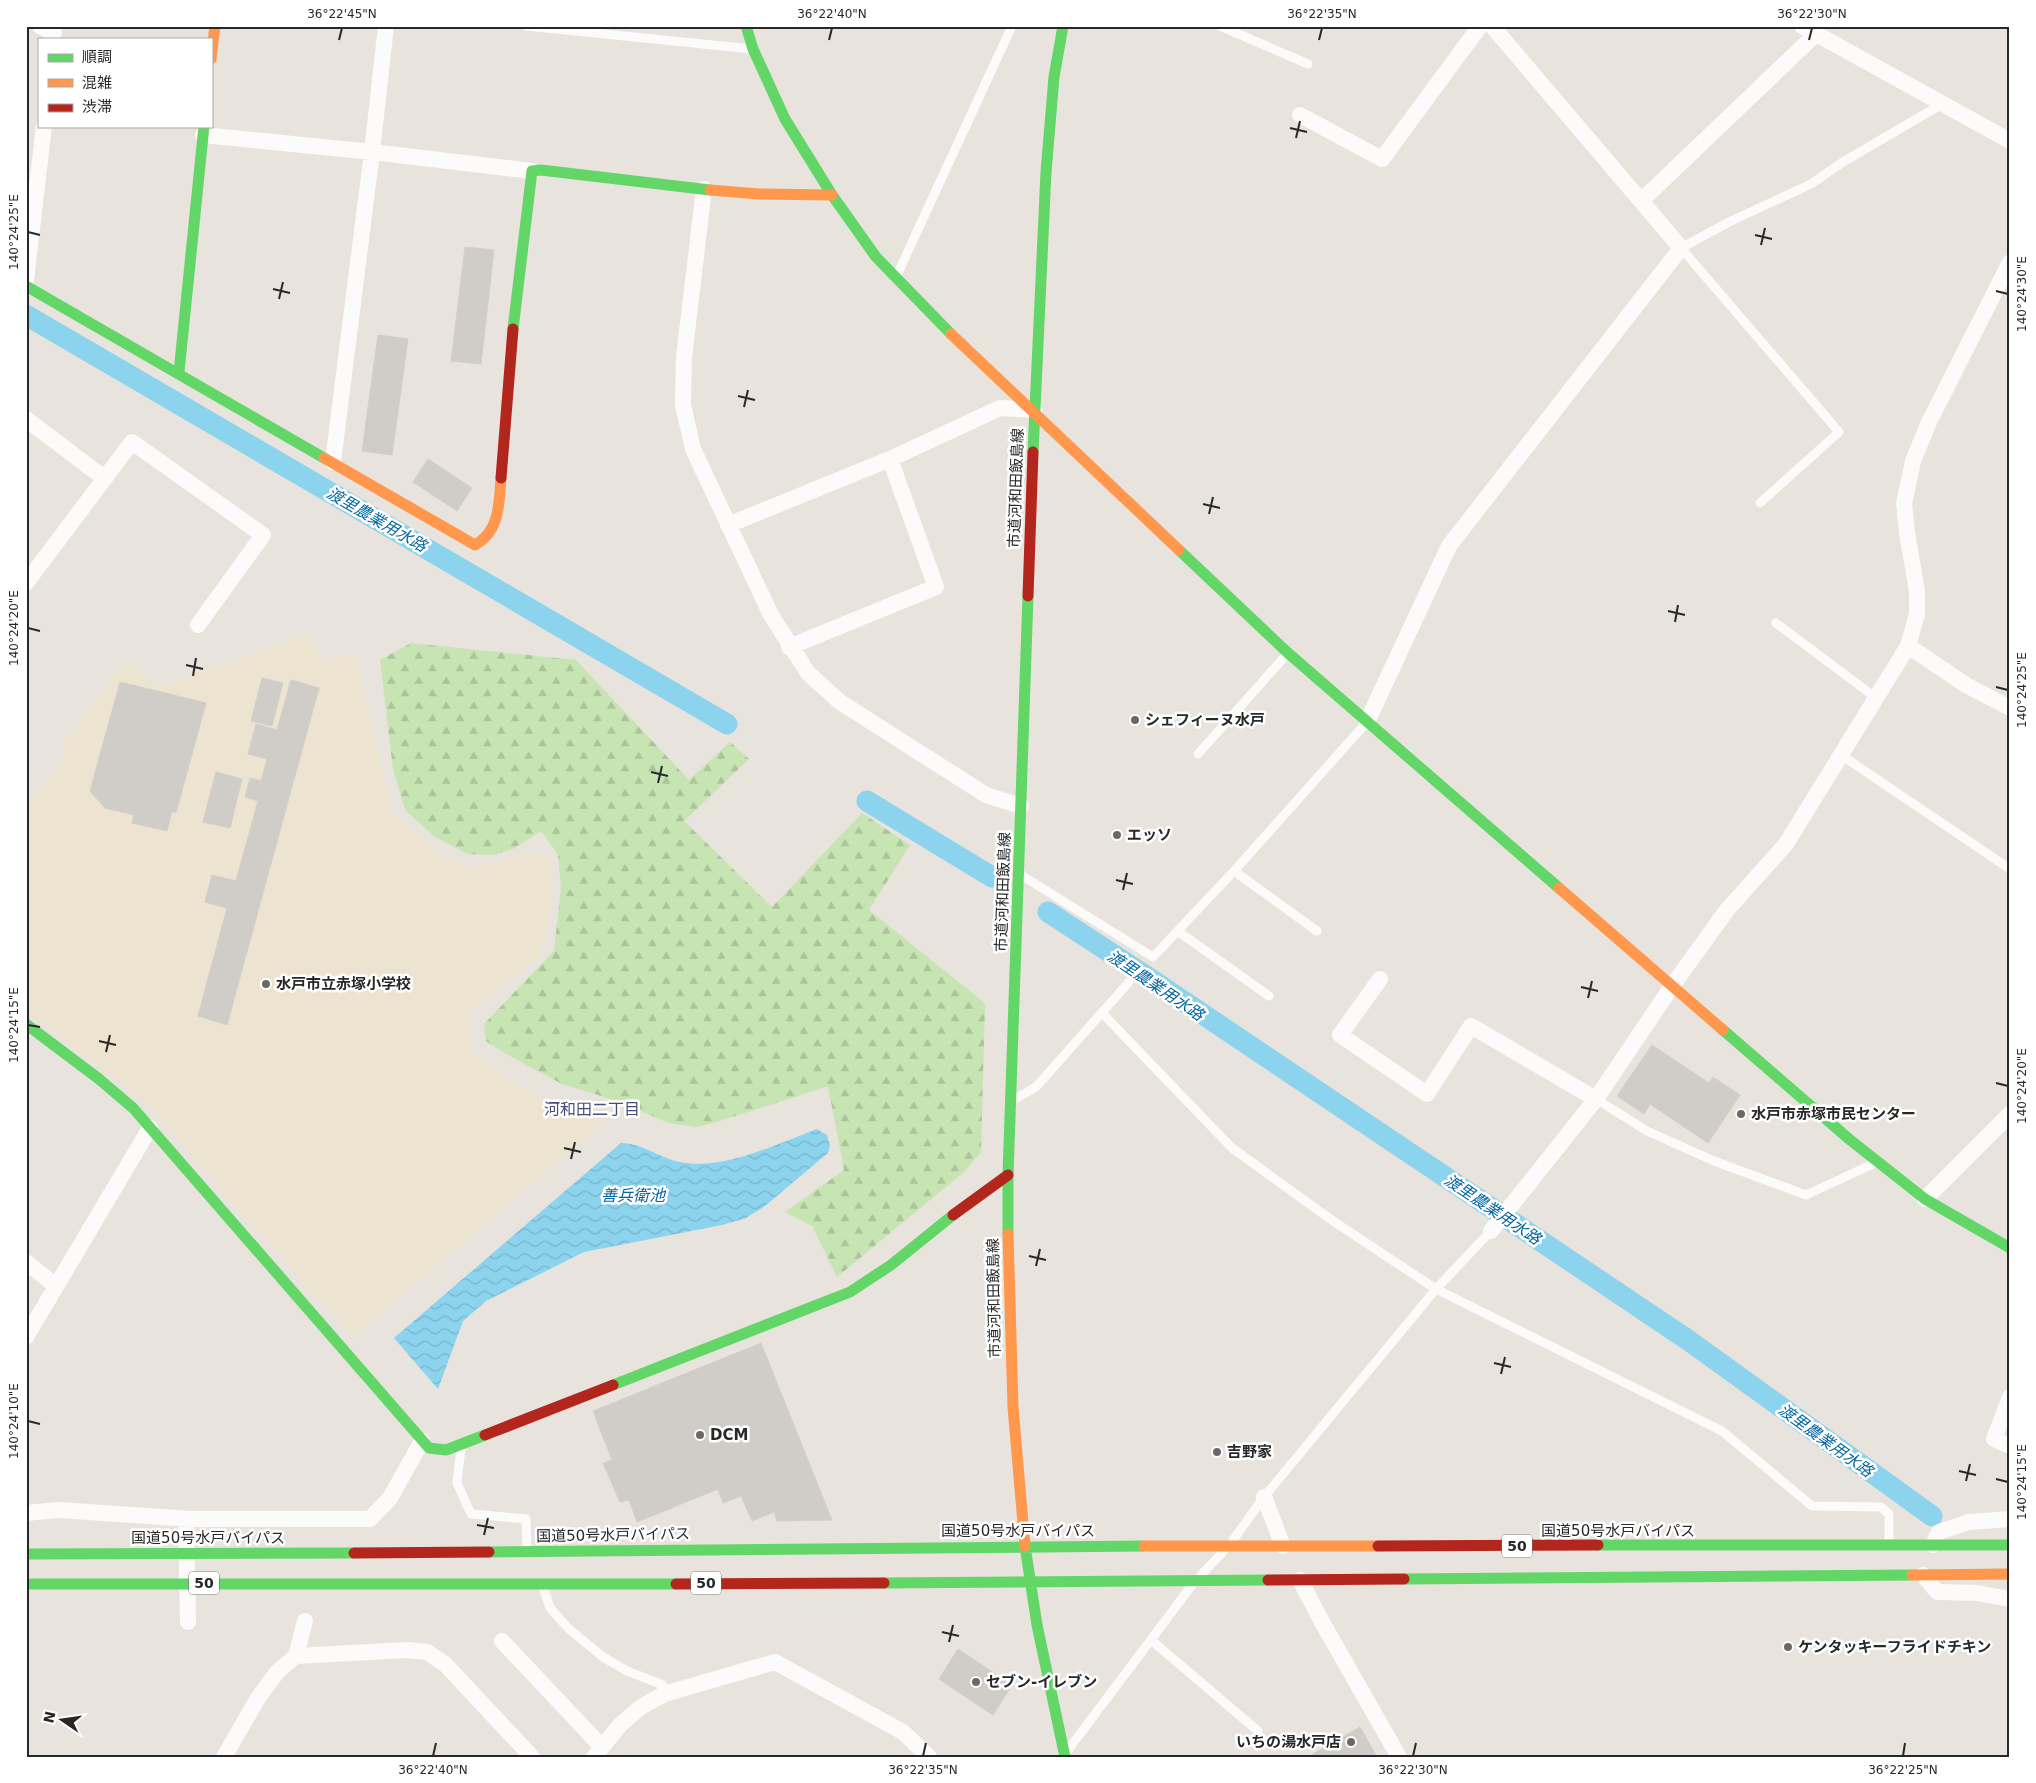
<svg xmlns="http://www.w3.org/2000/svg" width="2036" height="1783" font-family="'DejaVu Sans','Noto Sans JP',sans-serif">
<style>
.education{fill:#ece3d0}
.forest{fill:url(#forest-firs)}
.water{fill:url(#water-waves)}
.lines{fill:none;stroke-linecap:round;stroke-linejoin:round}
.canal{stroke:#8cd3ee;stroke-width:21}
.building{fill:#d0cdc9;stroke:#d2cfc9}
.lane{stroke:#fcfbfa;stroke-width:9}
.street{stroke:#fcfbfa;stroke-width:16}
.fast{stroke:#63d668;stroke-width:11}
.slow{stroke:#ff974d;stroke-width:11}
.jam{stroke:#b3261e;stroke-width:11}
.ticks{fill:none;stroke:#282828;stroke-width:2}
.poi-dot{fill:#6b6967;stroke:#fff;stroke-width:2}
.labels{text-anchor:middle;stroke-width:5;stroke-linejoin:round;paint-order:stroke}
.shield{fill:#fff;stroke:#686868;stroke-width:1}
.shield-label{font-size:14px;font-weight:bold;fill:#282828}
.street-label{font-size:15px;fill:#282828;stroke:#fff}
.poi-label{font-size:15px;font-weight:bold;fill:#282828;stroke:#fff;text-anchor:start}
.water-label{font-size:16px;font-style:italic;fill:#05679f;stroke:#fff}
.neighbourhood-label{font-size:16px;fill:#464f7b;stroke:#fff}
.neatline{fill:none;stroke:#282828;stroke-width:2}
.ticks-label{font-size:12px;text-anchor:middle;fill:#282828}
</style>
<defs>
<pattern id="forest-firs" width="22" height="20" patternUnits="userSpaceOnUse" patternTransform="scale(1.25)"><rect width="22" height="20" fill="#c7e5b3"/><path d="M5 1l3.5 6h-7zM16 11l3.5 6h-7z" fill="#abc49a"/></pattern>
<pattern id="water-waves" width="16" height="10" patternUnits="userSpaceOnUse" patternTransform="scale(1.25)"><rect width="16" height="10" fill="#8cd3ee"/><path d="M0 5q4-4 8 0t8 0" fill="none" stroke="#79b5cc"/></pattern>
</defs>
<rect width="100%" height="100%" fill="#e8e3dd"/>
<path class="education" d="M309,633L320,658L357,656L391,812L447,859L470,867L500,863L529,852L551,855V907L537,960L473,1008L467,1024L477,1057L554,1108L610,1117L352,1338L144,1101L26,1012V807L64,755V743L127,658L156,687Z"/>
<path class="forest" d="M411,643L576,660L689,780L730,742L749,759L684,821L772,907L862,813L910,845L869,910L985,1003L981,1152L964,1172L837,1277L812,1226L785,1212L844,1170L828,1086L717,1122L697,1127L668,1123L624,1103L562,1084L506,1054L486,1041L484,1024L554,951L561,887L558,854L541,831L513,849L493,855L468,854L435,837L405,810L393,769L380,660Z"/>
<path class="water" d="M817,1129L827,1135L830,1146L828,1153L765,1206L746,1218L722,1225L584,1252L486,1301L463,1321L438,1389L394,1338L621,1143C642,1143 659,1158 680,1162C724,1171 776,1144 817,1129Z"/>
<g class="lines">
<path class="canal" d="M26,315L727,724
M867,801L992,877
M1048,912L1146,976L1688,1340L1932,1516"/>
</g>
<path class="building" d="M465,247L494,250L481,364L451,361Z
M378,335L408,339L392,455L362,451Z
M428,459L472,488L457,511L413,482Z
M262,678L283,683L272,726L251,721Z
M291,680L319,688L227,1025L198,1016L227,908L205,902L212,875L236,881L258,801L245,797L250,778L261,781L267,759L248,754L256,724L277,730Z
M120,682L206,703L176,813L172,811L167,831L132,823L134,815L105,808L90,791Z
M216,772L242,779L230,828L203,822Z
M1652,1045L1709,1083L1713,1077L1740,1095L1708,1143L1650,1104L1644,1114L1617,1096Z
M761,1343L832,1520L777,1521L774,1512L752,1521L741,1496L723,1503L718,1489L637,1522L629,1500L620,1502L603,1463L612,1460L593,1411Z
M958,1649L1012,1685L993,1715L939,1679Z
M1360,1727L1377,1757H1308Z"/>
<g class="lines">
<path class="lane" d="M526,26L752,49
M1220,26L1308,64
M897,275L1012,26
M1760,503L1839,432L1681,248L1731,221L1811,184L1843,162L1942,104
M1776,623L1875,697
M1198,754L1288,653
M1841,755L2010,869
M1234,871L1317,931
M1021,875L1153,957L1234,871L1367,722
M1179,932L1269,996
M1102,1013L1232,1148L1333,1221L1436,1289L1722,1431L1812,1506L1881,1507L1889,1514V1543
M1596,1099L1647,1131L1714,1161L1806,1195L1875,1163
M1013,1100L1036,1087L1129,982
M461,1448L457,1483L471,1514L526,1519L527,1548
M1233,1540L1264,1497L1436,1289L1491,1231
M1201,1575L1223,1552
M543,1587L550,1608L568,1628L603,1657L627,1671L663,1685L664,1694
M1151,1640L1258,1731
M1068,1750L1192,1585"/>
<path class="street" d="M40,26L54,33
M1802,26L2010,141
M1300,115L1382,159L1480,26
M203,135L372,152L532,171
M704,189L684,357L683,405L693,449L771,615L808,673L840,702L986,795L1021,806
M1641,201L1816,34
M26,280L44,126
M26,419L104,478
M333,462L372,152L386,26
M728,525L890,459L1000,408L1034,410
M26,583L132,442L263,535L198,625
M1908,646L1966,685L2010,708
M789,647L936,587L890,459
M1367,722L1449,546L1681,248L1492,26
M1380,979L1340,1035L1427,1094L1471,1026L1596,1099
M1925,1199L2010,1114
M1491,1231L1596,1099L1672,986L1727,910L1786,844L1908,646L1917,614V591L1907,533L1904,503L1913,461L1929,422L2010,262
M26,1262L56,1286
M26,1337L150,1128
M2010,1397L1994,1439L2010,1446
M1264,1497L1283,1546
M26,1513L59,1510L191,1519H370L390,1498L422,1441
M186,1519L188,1622
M1933,1545L1939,1532L1969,1522L2010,1519
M1923,1575L1937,1592L1977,1593L2010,1599
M1300,1580L1322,1622L1399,1757
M502,1641L602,1747
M296,1656L407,1650L427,1652L445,1664L532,1757
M224,1757L258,1698L277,1672L296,1656L305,1621
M594,1757L620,1725L641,1707L664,1694L775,1662L903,1732L929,1757"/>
<path class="fast" d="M746,26L753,49L785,119L832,195L876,257L951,334
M26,286L324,458
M513,329L532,171L541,170L710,190
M179,372L204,126
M1033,452L1046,172L1054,77L1063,26
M1179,550L1288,653L1559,888
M26,1024L99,1079L133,1108L429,1448L446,1450L485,1435
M1723,1030L1849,1139L1925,1199L2010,1248
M1008,1234V1175L1028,596
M613,1385L850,1292L891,1265L953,1215
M1598,1545H2010
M1025,1546L1037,1625L1065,1757
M489,1552L1144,1546
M26,1554L354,1553
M1404,1579L1912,1575
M884,1583L1268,1580
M26,1584H676"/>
<path class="slow" d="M211,59L215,26
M710,190L759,194L832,195
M951,334L1179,550
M324,458L475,545C500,531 499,504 501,478
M1559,888L1723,1030
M1008,1234L1013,1407L1025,1546
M1144,1546H1378
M1912,1575L2010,1574"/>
<path class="jam" d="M501,478L513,329
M1028,596L1033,452
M953,1215L1008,1175
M485,1435L613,1385
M1378,1546L1598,1545
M354,1553L489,1552
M1268,1580L1404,1579
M676,1584L884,1583"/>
</g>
<path class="ticks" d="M339,40L342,28M829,40L832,28M1319,40L1322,28M1809,40L1812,28M1290,128L1307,132M1296,138L1300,121M28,232L40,235M1755,235L1772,239M1761,245L1765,228M273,289L290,293M1996,291L2008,294M279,299L283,282M738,396L755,400M744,407L748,390M1203,504L1220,508M1209,514L1213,497M1668,611L1685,615M1675,622L1678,605M28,628L40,631M186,665L203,669M193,676L196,658M1996,687L2008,690M651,772L668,776M658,783L662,766M1116,880L1133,884M1123,890L1127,873M1581,987L1598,991M1588,998L1592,981M28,1025L40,1027M99,1041L116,1045M106,1052L110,1035M1996,1083L2008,1086M564,1148L581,1152M571,1159L575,1142M1029,1256L1046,1260M1036,1266L1040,1249M1494,1363L1511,1367M1501,1374L1505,1357M28,1421L40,1424M1959,1471L1976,1475M1996,1479L2008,1482M1966,1481L1970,1464M477,1525L494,1528M484,1535L488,1518M942,1632L959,1636M949,1642L953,1625M433,1756L436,1743M923,1756L926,1743M1413,1756L1416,1743M1903,1756L1905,1743"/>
<g class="poi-dot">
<circle cx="1135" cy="720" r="5"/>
<circle cx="1117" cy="835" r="5"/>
<circle cx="266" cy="984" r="5"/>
<circle cx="1741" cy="1114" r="5"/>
<circle cx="700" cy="1435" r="5"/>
<circle cx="1217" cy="1452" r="5"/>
<circle cx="1788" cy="1647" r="5"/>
<circle cx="976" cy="1682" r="5"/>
<circle cx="1351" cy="1742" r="5"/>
</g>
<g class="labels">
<g class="shield">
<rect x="1502" y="1534.5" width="30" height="23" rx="4"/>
<rect x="189" y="1571.5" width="30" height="23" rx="4"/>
<rect x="691" y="1571.5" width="30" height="23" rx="4"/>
</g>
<g class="shield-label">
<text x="1517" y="1551">50</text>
<text x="204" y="1588">50</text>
<text x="706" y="1588">50</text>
</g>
<g class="street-label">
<text transform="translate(1016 488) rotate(-88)" y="5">市道河和田飯島線</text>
<text transform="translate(1003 892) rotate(-88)" y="5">市道河和田飯島線</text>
<text transform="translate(994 1298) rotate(-91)" y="5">市道河和田飯島線</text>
<text x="1018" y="1536">国道50号水戸バイパス</text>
<text x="1618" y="1536">国道50号水戸バイパス</text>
<text transform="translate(613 1535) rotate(-1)" y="5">国道50号水戸バイパス</text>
<text x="208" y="1543">国道50号水戸バイパス</text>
</g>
<g class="poi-label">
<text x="1145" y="725">シェフィーヌ水戸</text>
<text x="1127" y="840">エッソ</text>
<text x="276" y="989">水戸市立赤塚小学校</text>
<text x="1751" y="1119">水戸市赤塚市民センター</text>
<text x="710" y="1440">DCM</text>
<text x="1227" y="1457">吉野家</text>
<text x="1798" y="1652">ケンタッキーフライドチキン</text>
<text x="986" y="1687">セブン-イレブン</text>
<text x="1341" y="1747" text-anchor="end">いちの湯水戸店</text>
</g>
<g class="water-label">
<text transform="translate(377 519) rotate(30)" y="6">渡里農業用水路</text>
<text transform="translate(1156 985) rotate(34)" y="6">渡里農業用水路</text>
<text x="633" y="1201">善兵衛池</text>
<text transform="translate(1493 1209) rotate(34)" y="6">渡里農業用水路</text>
<text transform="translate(1826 1440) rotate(36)" y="6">渡里農業用水路</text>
</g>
<g class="neighbourhood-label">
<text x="592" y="1115">河和田二丁目</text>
</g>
</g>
<rect width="2036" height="1783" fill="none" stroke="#ffffff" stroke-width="55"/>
<rect x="38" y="38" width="175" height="90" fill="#ffffff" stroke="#a9a9a9"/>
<rect x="48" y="54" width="25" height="8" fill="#63d668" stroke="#a9a9a9"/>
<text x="82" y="62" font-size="15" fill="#282828">順調</text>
<rect x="48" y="79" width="25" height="8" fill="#ff974d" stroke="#a9a9a9"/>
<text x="82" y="88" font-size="15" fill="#282828">混雑</text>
<rect x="48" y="104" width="25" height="8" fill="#b3261e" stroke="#a9a9a9"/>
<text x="82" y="112" font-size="15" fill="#282828">渋滞</text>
<g transform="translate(62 1720) rotate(283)" stroke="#ffffff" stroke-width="4" paint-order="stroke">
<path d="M0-4L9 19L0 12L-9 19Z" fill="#282828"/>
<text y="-8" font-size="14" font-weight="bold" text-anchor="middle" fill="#282828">N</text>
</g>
<rect x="28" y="28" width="1980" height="1728" class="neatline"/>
<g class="ticks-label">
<text x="342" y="18">36°22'45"N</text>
<text x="832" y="18">36°22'40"N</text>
<text x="1322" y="18">36°22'35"N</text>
<text x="1812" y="18">36°22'30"N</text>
<text transform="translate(14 232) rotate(-90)" y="4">140°24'25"E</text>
<text transform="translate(2022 294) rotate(-90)" y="4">140°24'30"E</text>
<text transform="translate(14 628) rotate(-90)" y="4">140°24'20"E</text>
<text transform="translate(2022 690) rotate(-90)" y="4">140°24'25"E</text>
<text transform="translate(14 1025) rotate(-90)" y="4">140°24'15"E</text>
<text transform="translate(2022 1086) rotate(-90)" y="4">140°24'20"E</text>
<text transform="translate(14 1421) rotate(-90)" y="4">140°24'10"E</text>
<text transform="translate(2022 1482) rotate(-90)" y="4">140°24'15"E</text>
<text x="433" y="1774">36°22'40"N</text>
<text x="923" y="1774">36°22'35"N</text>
<text x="1413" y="1774">36°22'30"N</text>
<text x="1903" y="1774">36°22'25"N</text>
</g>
</svg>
